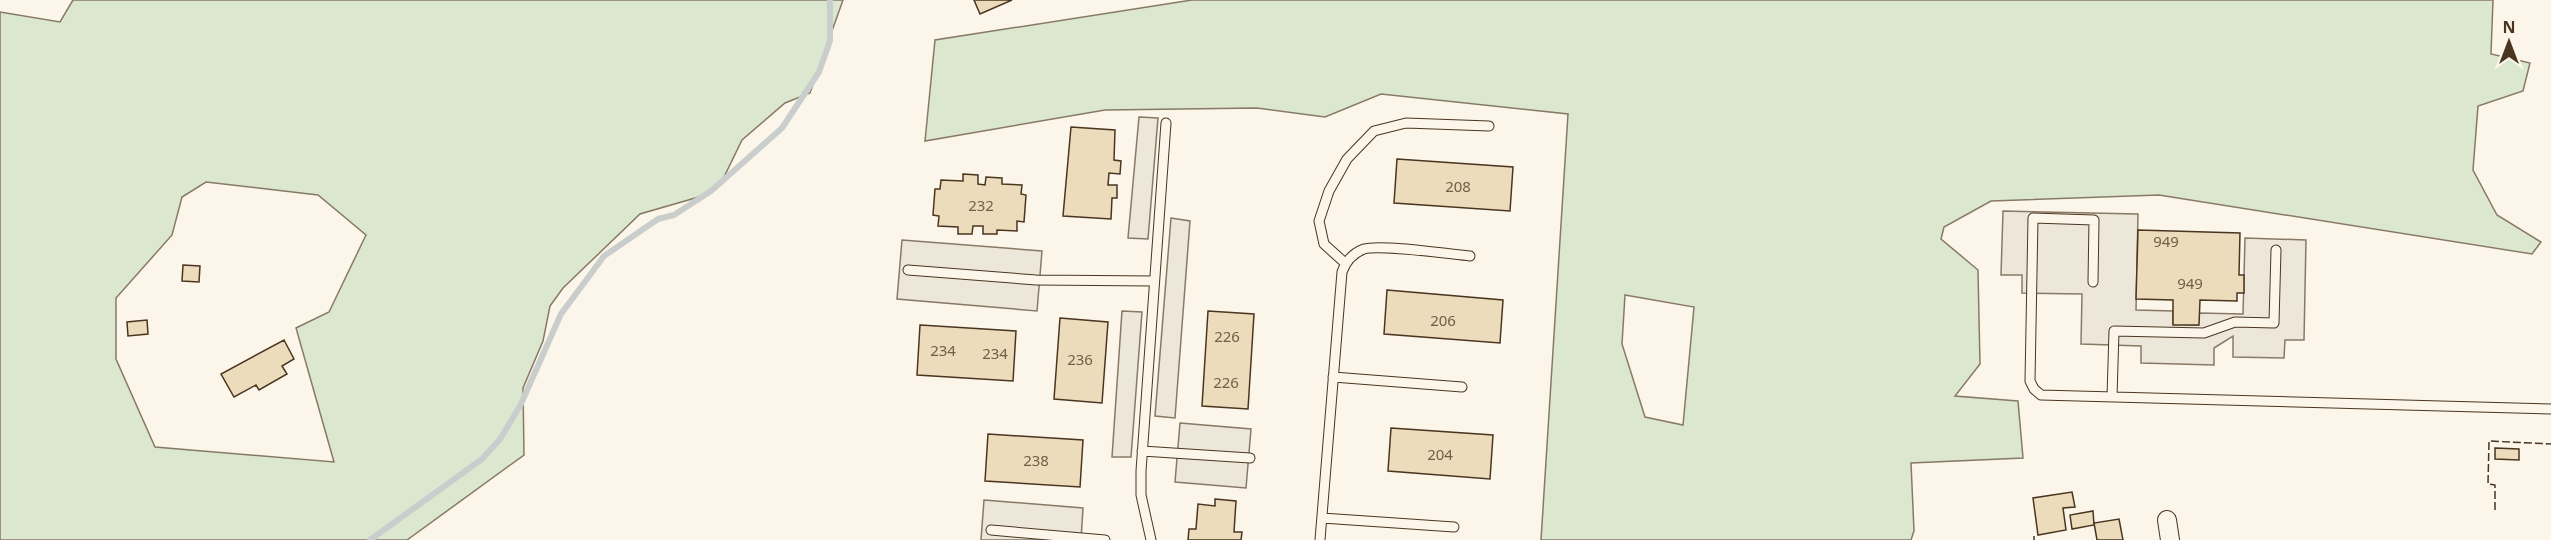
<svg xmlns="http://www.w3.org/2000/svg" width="2551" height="540" font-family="'Noto Sans',sans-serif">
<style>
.green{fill:#dce7d0;stroke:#887966;stroke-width:1.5;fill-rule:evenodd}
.parking{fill:#ede7d9;stroke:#887966;stroke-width:1.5}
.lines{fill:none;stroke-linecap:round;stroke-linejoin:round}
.stream{stroke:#c9cecd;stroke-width:6}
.building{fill:#ecdcbc;stroke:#4a3520;stroke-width:1.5}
.lane-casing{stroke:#4a3520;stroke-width:11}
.street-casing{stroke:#4a3520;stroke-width:20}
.lane{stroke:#fbf6e9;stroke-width:9}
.street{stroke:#fbf6e9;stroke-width:18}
.fence{stroke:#4a3520;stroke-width:1.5;stroke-dasharray:8 3;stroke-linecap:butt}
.labels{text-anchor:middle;stroke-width:4.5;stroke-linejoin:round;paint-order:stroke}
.number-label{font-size:15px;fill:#725f47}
</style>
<rect width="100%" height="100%" fill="#fbf6e9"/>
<path class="green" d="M73,0H843L810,93L785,103L742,140L723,179L709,194L640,214L563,288L550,306L543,341L523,388L524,455L407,540H0V12L60,22ZM206,182L318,195L366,235L329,312L296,328L334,462L155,447L116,359V298L172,235L182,197Z
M1192,0H2493L2491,54L2530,63L2523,91L2478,106L2473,170L2497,215L2541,242L2532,254L2159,195L1991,201L1944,227L1941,239L1978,270L1980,364L1955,396L2018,401L2023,458L1911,463L1914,531L1911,540H1541L1568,114L1381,94L1325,117L1257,108L1105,110L925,141L935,40ZM1625,295L1694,307L1683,425L1645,417L1622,344Z"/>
<path class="parking" d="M1139,117L1158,118L1148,239L1128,238Z
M2003,211L2138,214L2136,310L2173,311V324L2198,325L2199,313L2243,314L2245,238L2306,240L2304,340H2285L2284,358L2233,357V336L2214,348V365L2141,363V346L2081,344L2082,294L2022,293V275H2001Z
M1171,218L1190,221L1175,418L1155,416Z
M902,240L1042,251L1037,311L897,299Z
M1122,311L1142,312L1131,457H1112Z
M1180,423L1251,429L1246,488L1175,482Z
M984,500L1083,508L1081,540H981Z"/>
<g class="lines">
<path class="stream" d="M370,540L482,459L500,439L520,406L561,314L604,256L658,219L674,215L711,191L782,128L819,72L830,41V0"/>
</g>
<path class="building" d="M974,0H1012L980,14Z
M1071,127L1115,130L1114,160L1121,161L1120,174L1109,173L1108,185H1117V198H1112L1111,219L1063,216Z
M1397,159L1513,167L1510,211L1394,203Z
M963,174L978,175V184L985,185L986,177L1002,178V184L1022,185L1021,194L1026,195L1024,222L1017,221V231L997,230V234H983V226H973L972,234H958V227L938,226L939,216L933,215L935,189H940L941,180L963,181Z
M2138,230L2240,233L2239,275H2244V293H2237V301L2200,300L2199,325H2173V300L2136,299Z
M183,265L200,266L199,282L182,281Z
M1387,290L1503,300L1500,343L1384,334Z
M1208,311L1254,314L1248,409L1202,406Z
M1060,318L1108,322L1102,403L1054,399Z
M147,320L148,334L128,336L127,322Z
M920,325L1016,331L1013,381L917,375Z
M284,340L294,359L282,366L287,374L259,390L256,385L234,397L221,374Z
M1391,428L1493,435L1490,479L1388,471Z
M988,434L1083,440L1080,487L985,481Z
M2495,448L2519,449V460L2495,459Z
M2072,492L2075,507L2063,508L2066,530L2038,535L2033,498Z
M1215,499L1236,501L1234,532H1242L1241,540H1188L1189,529H1196L1198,504L1215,506Z
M2093,511L2094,525L2072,529L2070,515Z
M2119,519L2123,540H2097L2094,523Z"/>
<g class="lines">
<defs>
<path id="lane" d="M1345,263L1324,244L1319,221L1329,191L1347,159L1374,131L1406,123L1489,126
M908,270L1036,280L1154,281
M2093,282L2094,220L2033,218L2030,381L2034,389L2041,395L2551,409
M1333,377L1462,387
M2112,397L2114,331L2204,333L2235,322L2274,323L2276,250
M1142,451L1250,458
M1322,518L1454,527
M991,530L1105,540
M1151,540L1141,495V471L1166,123
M1320,540L1342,272C1346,261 1353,253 1364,249C1380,244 1449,254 1470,256"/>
<path id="street" d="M2167,520L2170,540"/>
</defs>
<use href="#lane" class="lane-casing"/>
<use href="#street" class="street-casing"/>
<use href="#lane" class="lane"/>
<use href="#street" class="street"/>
<path class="fence" d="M2495,510V485L2488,484L2489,441L2551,444
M2034,536V540"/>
</g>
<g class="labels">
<g class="number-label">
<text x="1458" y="192">208</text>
<text x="981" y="211">232</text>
<text x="2166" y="247">949</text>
<text x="2190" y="289">949</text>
<text x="1443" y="326">206</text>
<text x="1227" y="342">226</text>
<text x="943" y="356">234</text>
<text x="995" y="359">234</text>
<text x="1080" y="365">236</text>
<text x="1226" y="388">226</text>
<text x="1440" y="460">204</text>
<text x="1036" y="466">238</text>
</g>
</g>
<g transform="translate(2509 42)" stroke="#fbf6e9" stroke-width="4.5" paint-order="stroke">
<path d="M0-4.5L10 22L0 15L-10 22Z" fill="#4a3520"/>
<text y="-9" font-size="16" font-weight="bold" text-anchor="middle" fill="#4a3520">N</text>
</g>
</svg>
